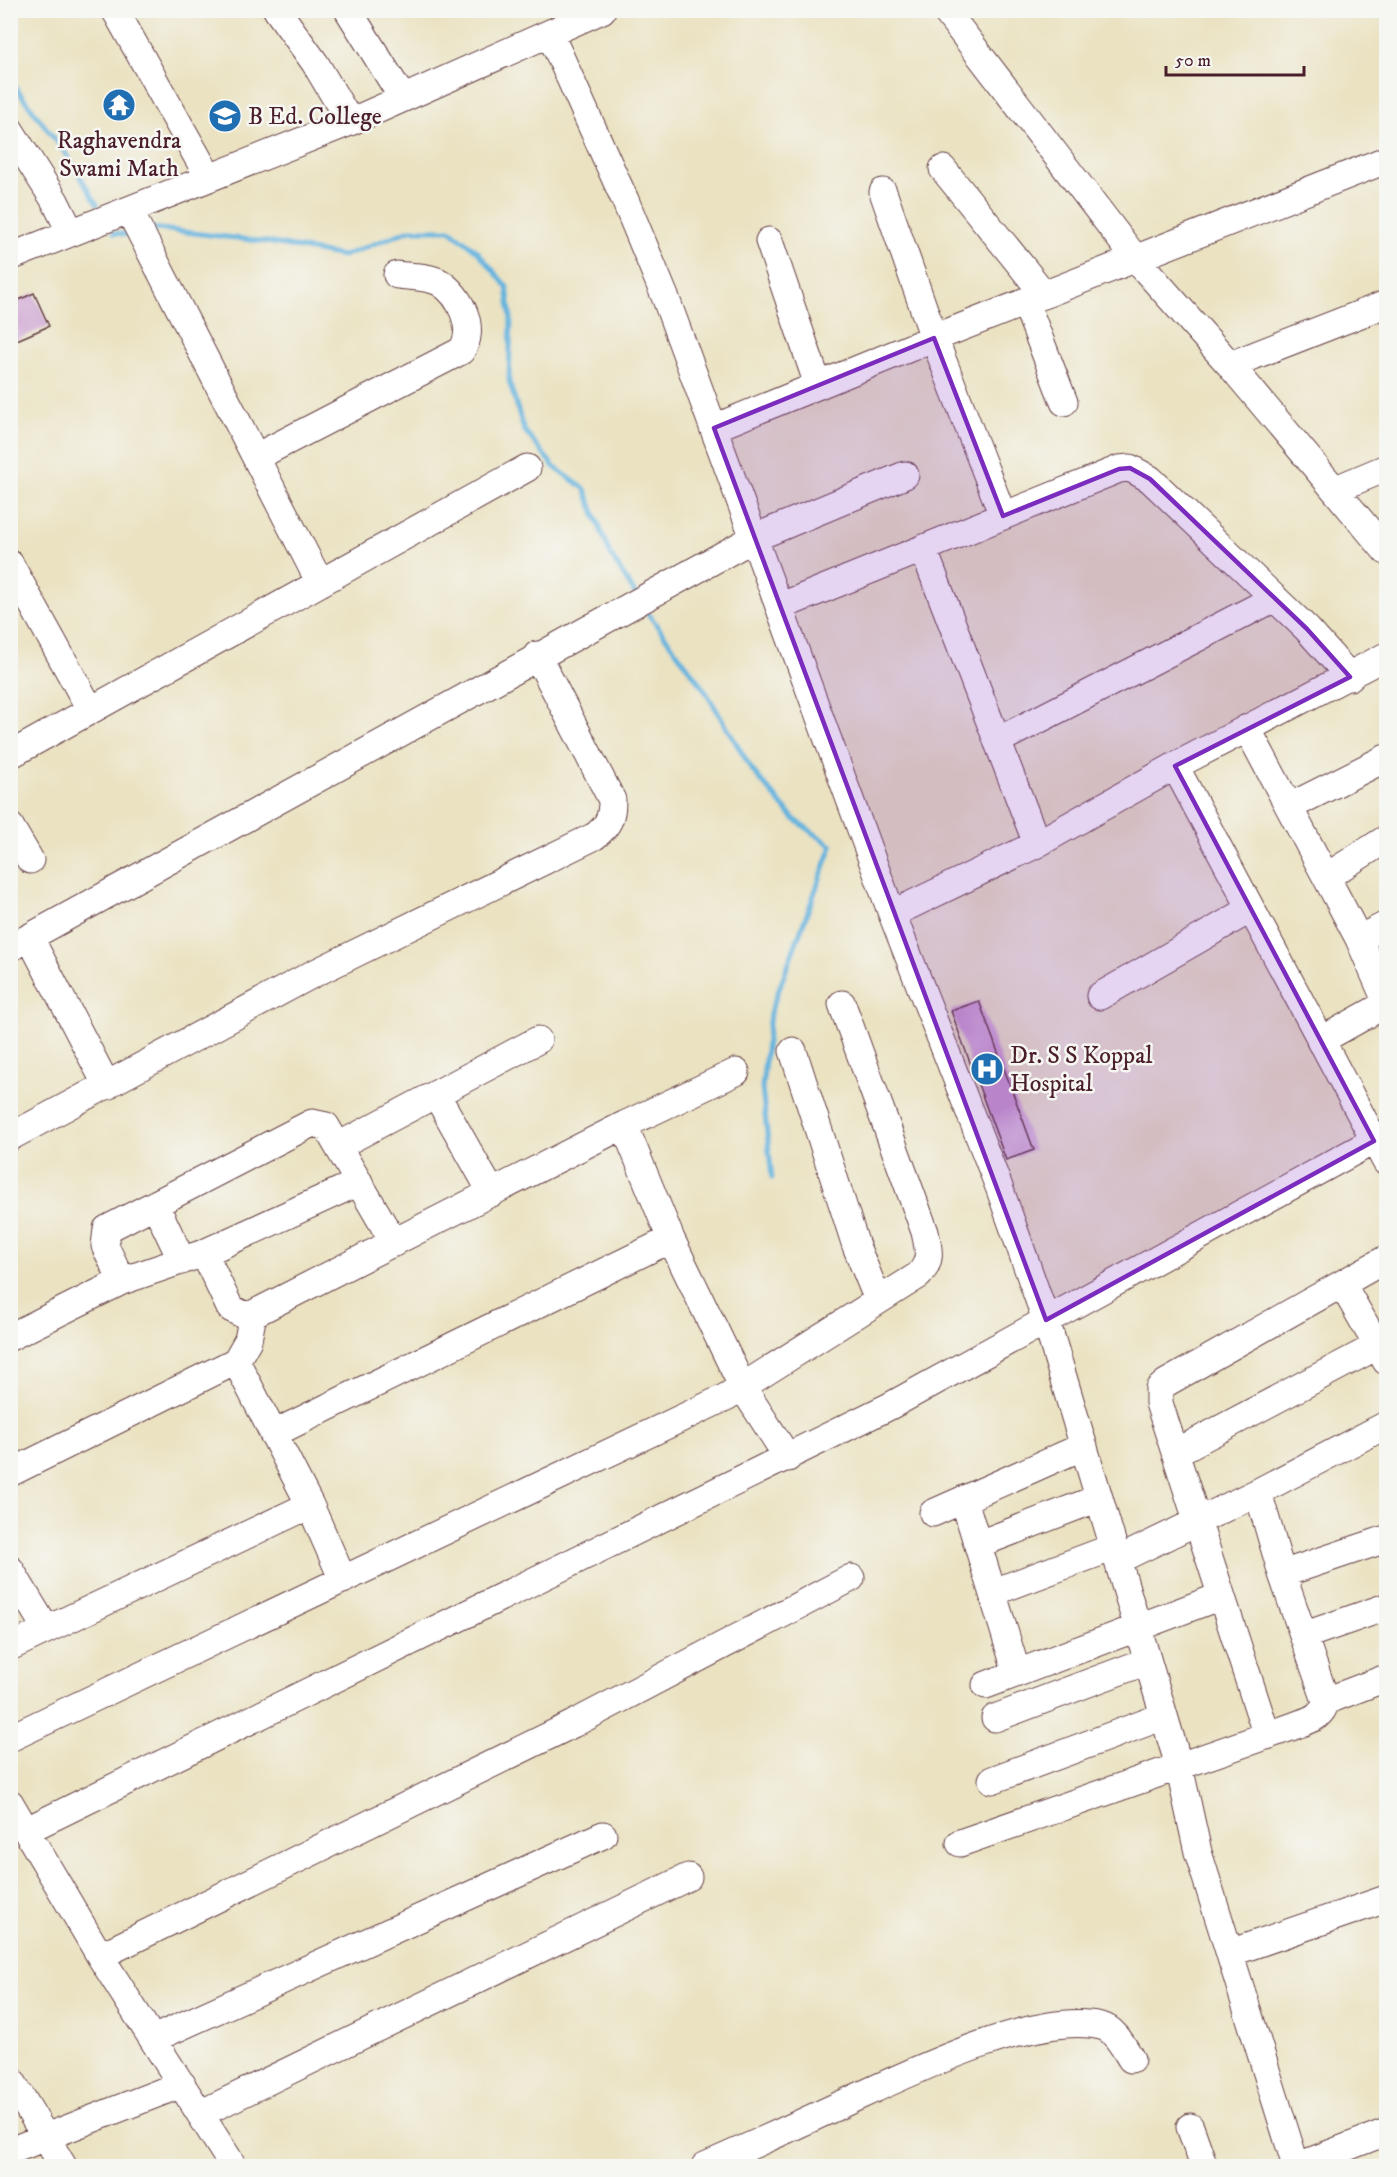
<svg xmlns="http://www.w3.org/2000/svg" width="1397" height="2177" font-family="'IM FELL DW Pica',serif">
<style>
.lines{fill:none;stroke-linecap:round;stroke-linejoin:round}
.stream{stroke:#64b3de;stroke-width:5}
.building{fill:#c99ace}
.minor-casing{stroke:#623c42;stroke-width:29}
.minor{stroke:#fff;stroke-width:27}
.marked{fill:#7b2cbf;fill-opacity:0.2;stroke:#7b2cbf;stroke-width:4.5;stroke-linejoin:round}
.labels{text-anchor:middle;stroke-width:5;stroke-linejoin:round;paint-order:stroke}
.poi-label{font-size:24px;fill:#4a1f2b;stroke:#f6f6f2;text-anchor:start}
</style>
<rect width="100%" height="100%" fill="#f6f6f2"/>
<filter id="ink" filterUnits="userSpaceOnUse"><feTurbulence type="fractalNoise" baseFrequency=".0167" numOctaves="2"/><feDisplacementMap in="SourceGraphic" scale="12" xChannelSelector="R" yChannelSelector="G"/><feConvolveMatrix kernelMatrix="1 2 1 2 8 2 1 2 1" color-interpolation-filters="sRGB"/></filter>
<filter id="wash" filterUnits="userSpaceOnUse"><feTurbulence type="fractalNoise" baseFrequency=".008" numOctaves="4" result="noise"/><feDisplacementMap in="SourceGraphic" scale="24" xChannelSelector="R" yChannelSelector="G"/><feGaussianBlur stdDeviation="1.35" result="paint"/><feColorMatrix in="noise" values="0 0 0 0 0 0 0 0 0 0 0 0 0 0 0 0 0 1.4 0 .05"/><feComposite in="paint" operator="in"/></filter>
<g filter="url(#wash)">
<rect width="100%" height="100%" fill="#eae2c1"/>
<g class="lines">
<path class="stream" d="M10,80L69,158L97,204
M152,228L267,242L343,256L410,230H450L477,251L507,287L511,318L509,381L524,430L554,467L585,489L610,554L636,595
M114,233L129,235
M644,608L704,689L752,770L794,819L832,846L770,1013L762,1088L772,1178"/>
</g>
<g id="blocks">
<path class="building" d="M34,293L49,326L10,343V304Z
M979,1001L1034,1150L1006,1160L951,1011Z"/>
</g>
</g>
<g filter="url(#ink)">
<use href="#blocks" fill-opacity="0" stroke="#623c42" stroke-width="1.5"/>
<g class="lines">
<defs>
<path id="minor" d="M115,10L208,176
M277,10L315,63L350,122
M348,10L402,97
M945,10L1135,258L1230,365L1386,551
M550,34L625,200L666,299L892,914L999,1187L1046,1320L1179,1766L1198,1852L1296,2166
M10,130L55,201L71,233
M943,169L1044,294
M883,192L934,338L1003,516
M129,210L320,583
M769,241L818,385
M10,257L350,122L602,10
M1025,301L1064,402
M1230,365L1386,304
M714,428L934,338L1386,160
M256,457L461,351C477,330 461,295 439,282C427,276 410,277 397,275
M1336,489L1386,468
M923,548L1037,844
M10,564L90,709
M779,607L1119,469L1130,468L1150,479L1307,629L1350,677
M1247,728L1359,939L1386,1001
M997,741L1275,598
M10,755L527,468
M1175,766L1386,1162
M1289,807L1386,758
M10,826L30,860
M1326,877L1386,839
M892,914L1037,844L1175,766L1386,656
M30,938L107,1086
M1359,939L1386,925
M10,948L754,538L905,475
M1100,996L1251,909
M1320,1041L1386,1004
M793,1051L856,1246L878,1300
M436,1094L492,1193
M624,1125L671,1239L743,1388L788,1458
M10,1137L311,975L595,836C609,825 612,817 612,800L537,655
M338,1146L538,1040
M155,1204L182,1261
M204,1253L230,1308L244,1315L253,1314L624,1125L736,1072
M122,1281L105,1246L107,1229L312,1123L326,1126L394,1243
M1342,1284L1386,1361
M10,1337L122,1281L204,1253L359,1182
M236,1361L310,1505L343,1580
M273,1434L671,1239
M1175,1453L1377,1346
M10,1473L236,1361L248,1340L253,1314
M964,1500L1017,1673
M933,1513L1084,1446
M979,1544L1099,1498
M1118,1560L1258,1492L1386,1425
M10,1569L46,1629
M1282,1574L1386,1539
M994,1592L1114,1547
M1303,1636L1386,1607
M10,1647L310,1505
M986,1685L1221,1596
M1326,1701L1386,1678
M995,1718L1147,1661
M1267,1736L1159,1403V1389L1166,1383L1386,1259
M10,1738L726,1397L919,1275C932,1260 929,1251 925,1232L842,1004
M992,1780L1164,1716
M10,1803L100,1956L233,2166
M27,1830L890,1406L1386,1134
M960,1843L1294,1726C1309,1720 1322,1718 1326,1701L1282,1574L1258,1492
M1230,1953L1386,1899
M100,1956L573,1724L851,1578
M153,2039L603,1835
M10,2078L63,2166
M200,2114L688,1877
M1190,2127L1204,2166
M10,2151L182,2084
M705,2166C751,2146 797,2125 842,2104C903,2076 1035,2010 1101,2026C1115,2029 1124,2048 1131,2059
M1298,2166L1386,2132"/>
</defs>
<use href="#minor" class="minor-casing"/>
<use href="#minor" class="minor"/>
</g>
</g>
<path class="marked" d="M934,338L1003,516L1119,469L1130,468L1150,479L1307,629L1350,677L1175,766L1374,1141L1046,1320L714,428Z"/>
<defs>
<symbol id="temple-disc" viewBox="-11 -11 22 22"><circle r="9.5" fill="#1f6fb2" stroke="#f6f6f2"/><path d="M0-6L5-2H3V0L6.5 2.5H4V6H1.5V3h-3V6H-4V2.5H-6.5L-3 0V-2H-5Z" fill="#fff"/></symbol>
<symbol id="university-disc" viewBox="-11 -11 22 22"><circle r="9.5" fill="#1f6fb2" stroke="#f6f6f2"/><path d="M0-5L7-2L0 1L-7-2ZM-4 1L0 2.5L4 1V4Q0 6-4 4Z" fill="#fff"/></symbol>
<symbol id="hospital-disc" viewBox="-11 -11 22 22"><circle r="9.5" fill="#1f6fb2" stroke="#f6f6f2"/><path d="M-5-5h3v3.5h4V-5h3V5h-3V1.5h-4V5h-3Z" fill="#fff"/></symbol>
</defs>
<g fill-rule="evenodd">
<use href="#temple-disc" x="100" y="86" width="38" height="38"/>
<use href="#university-disc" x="206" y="97" width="38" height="38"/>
<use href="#hospital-disc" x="968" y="1050" width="38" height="38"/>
</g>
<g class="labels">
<g class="poi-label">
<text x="248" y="124">B Ed. College</text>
<text x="119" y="148" text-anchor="middle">Raghavendra<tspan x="119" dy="28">Swami Math</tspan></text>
<text x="1010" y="1063">Dr. S S Koppal<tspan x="1010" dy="28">Hospital</tspan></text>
</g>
</g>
<rect width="1397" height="2177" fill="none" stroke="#f6f6f2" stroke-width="36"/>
<path d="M1166 66v9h138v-9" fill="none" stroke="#4a1f2b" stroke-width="3"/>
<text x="1175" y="66" font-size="18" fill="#4a1f2b" stroke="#f6f6f2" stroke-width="4.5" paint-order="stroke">50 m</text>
</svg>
